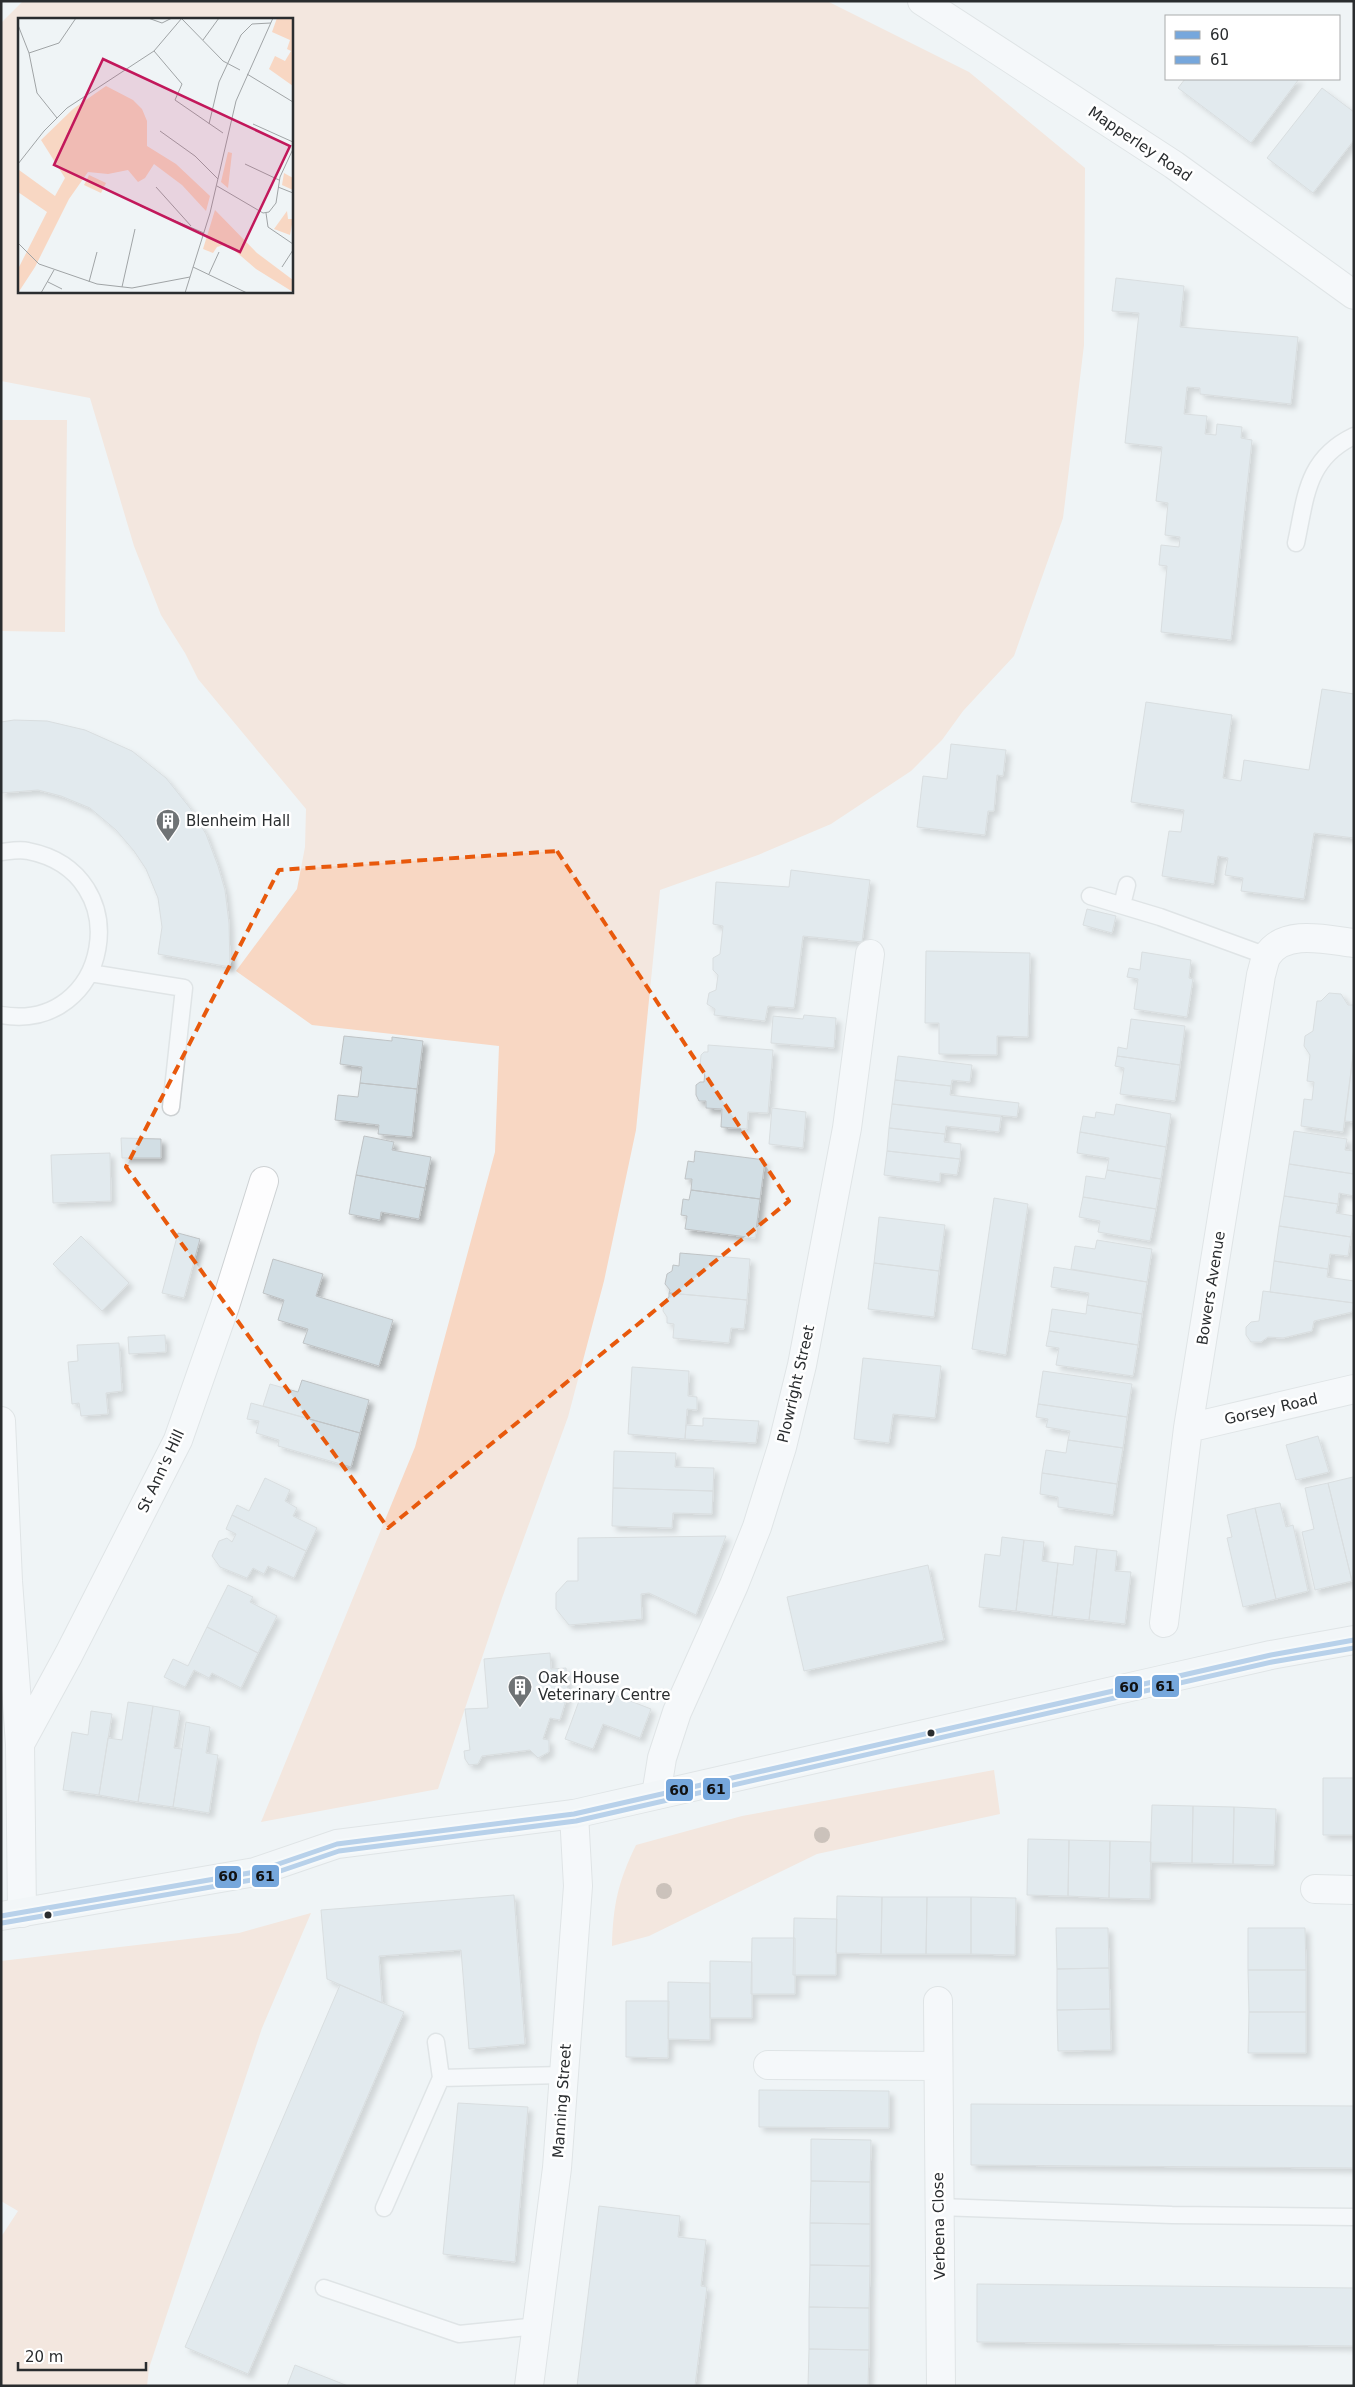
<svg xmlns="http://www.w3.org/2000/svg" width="1355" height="2387" font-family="'DejaVu Sans',sans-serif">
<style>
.green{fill:#f8d7c3;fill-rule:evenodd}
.building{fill:#d2dee4;stroke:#bfc3c5;filter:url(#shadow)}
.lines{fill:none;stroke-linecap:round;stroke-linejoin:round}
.service-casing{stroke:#cdd1d3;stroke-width:19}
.minor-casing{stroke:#cdd1d3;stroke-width:30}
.tertiary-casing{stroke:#cdd1d3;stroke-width:30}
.secondary-casing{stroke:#cdd1d3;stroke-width:30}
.service{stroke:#fdfdfe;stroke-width:16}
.minor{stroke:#fdfdfe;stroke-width:28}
.tertiary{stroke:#fdfdfe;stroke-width:28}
.secondary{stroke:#f7f9fa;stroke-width:28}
.bus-1-casing{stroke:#fff;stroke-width:9}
.bus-2-casing{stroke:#fff;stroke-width:9}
.bus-1{stroke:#76a7dc;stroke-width:5}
.bus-2{stroke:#76a7dc;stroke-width:5}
.tree{fill:#9f8673}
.marked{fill:none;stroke:#e8590c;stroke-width:4;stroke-dasharray:10 6;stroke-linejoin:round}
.bus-dot{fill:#2a2d2f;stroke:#fff;stroke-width:2}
.labels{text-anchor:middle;stroke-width:5;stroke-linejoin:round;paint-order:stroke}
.street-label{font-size:15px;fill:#2a2d2f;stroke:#fff}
.poi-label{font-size:15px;fill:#2a2d2f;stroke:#fff;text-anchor:start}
.inset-road{fill:none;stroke:#a0a4a6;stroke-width:1}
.view{fill:#c2185b;fill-opacity:0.15;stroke:#c2185b;stroke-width:2.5}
.inset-edge{fill:none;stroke:#2a2d2f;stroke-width:2.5}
.line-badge{stroke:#fff;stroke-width:2}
.pale-badge-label{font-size:14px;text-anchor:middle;font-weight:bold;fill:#111}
</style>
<defs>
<filter id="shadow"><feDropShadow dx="4.5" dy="4.5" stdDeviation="2.5" flood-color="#0004"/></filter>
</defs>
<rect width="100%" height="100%" fill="#eff4f6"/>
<path class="green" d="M23,1H827L969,72L1085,168L1084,345L1063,518L1014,656L963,711L942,740L911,771L831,824L758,855L660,890L636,1130L604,1281L568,1417L502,1598L438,1789L261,1822L415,1447L495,1152L499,1046L312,1025L236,971L297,889L305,847L306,809L198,679L185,653L161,615L134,546L90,398L1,381V23ZM19,19H291V291H19Z
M1,420H67L65,632L1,631Z
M994,1770L1000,1814L817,1854L649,1936L612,1946C613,1905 618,1882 636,1845L742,1816Z
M311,1913L262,2028L149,2368L147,2386H1V2237L18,2211L1,2201V1961L239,1933Z"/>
<path class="building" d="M1185,79H1299L1251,143L1178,88Z
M1322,88L1354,112V140L1313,193L1267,158Z
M1116,278L1184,286L1180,327L1298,337L1291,404L1200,394V388L1187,387L1184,414L1207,416L1205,434L1216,435L1217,424L1242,427L1241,438L1252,440L1231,640L1161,632L1167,566L1159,565L1161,545L1179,547L1180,537L1165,535L1168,503L1156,501L1162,447L1125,443L1139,313L1112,311Z
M1322,689L1354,694V838L1314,833L1304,899L1241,891L1243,878L1225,875L1228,858L1218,856L1214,884L1162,876L1169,831L1181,832L1184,810L1131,802L1146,702L1232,715L1223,778L1241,781L1244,760L1309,770Z
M14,720L47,721L85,730L132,751L166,778L190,808L206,834L218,866L225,890L229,923L230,967L158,954L162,927L158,898L146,869L134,851L116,830L90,808L61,796L38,790L1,793V722Z
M951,744L1006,750L1003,776L997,775L994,811H988L985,835L917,827L923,776L947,779Z
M791,870L870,880L862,942L803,936L794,1008L768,1006L765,1021L714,1015L715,1009L707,1004L709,993L716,990L718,975L713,970V958L720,954L723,926L713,924L716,882L789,887Z
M1087,909L1116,916L1112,933L1083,925Z
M926,951L1030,953L1028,1037L997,1036V1055L939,1054V1023H925Z
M1142,952L1191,960L1189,978L1193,979L1187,1017L1134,1009L1138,979L1127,977L1129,968L1140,970Z
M1329,993L1341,994L1348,1005H1354V1048L1343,1132L1301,1126L1304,1099L1312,1100L1314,1082L1307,1081L1310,1055L1304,1046L1305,1036L1313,1031L1317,1001H1321Z
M804,1015L836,1018L834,1048L771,1043L773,1016L803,1019Z
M1131,1019L1185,1026L1180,1065L1117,1056L1118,1047L1127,1049Z
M344,1036L392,1041V1037L423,1041L417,1089L360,1083L362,1067L340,1064Z
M708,1045L773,1050L768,1113L748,1112L747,1129L721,1127L722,1109L706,1108V1101H699L696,1095V1085L700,1082H704L705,1071L700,1066L701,1055L704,1052H708Z
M1354,1048V1122L1345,1121Z
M898,1056L972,1065L970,1082L952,1080L951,1086L895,1080Z
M1117,1056L1180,1065L1175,1101L1120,1094L1124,1068L1115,1066Z
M895,1080L951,1086L950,1095L1019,1103L1017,1117L892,1104Z
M360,1083L417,1089L412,1137L378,1134L379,1125L335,1120L338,1095L358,1097Z
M892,1104L1001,1117L999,1132L946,1126L945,1134L889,1128Z
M1116,1104L1171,1114L1166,1147L1080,1132L1083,1116L1095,1118L1096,1112L1114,1115Z
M772,1108L806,1112L803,1148L769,1144Z
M889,1128L945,1134L944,1142L961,1144L960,1159L887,1151Z
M1294,1131L1347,1139L1345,1150L1354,1151V1174L1289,1164Z
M1080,1132L1166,1147L1161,1179L1107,1170L1109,1158L1077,1153Z
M364,1136L394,1142L392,1150L431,1157L425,1188L356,1175Z
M121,1138L161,1139V1158H122Z
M695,1151L765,1160L760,1199L691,1190L692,1179H685L688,1161L694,1162Z
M887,1151L960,1159L957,1175L940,1173V1182L884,1175Z
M110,1153L111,1201L53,1203L51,1155Z
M1289,1164L1354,1174V1196L1339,1193L1338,1204L1284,1196Z
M1107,1170L1161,1179L1156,1209L1083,1197L1086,1176L1105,1179Z
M356,1175L425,1188L419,1219L381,1212L380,1220L349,1214Z
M691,1190L760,1199L755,1238L685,1229L687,1216L681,1215L683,1199L689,1200Z
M1284,1196L1338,1204L1336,1213L1354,1216L1351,1237L1279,1226Z
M1083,1197L1156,1209L1150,1241L1098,1232L1100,1221L1079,1217Z
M994,1198L1028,1204L1006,1355L972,1349Z
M879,1217L945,1225L939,1271L874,1263Z
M1279,1226L1351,1237L1348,1256L1330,1254L1328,1269L1274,1261Z
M178,1233L200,1239L184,1298L162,1293Z
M81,1236L129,1283L102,1311L53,1264Z
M1097,1240L1152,1249L1147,1282L1071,1269L1075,1246L1095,1249Z
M680,1253L750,1259L747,1300L669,1293L670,1290L665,1284L667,1274L672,1271L673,1265L679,1266Z
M273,1259L323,1274L316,1296L393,1320L379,1366L303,1343L308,1329L278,1320L284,1300L263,1293Z
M1274,1261L1328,1269L1327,1277L1354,1281V1303L1270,1292Z
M874,1263L939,1271L934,1317L868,1309Z
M1054,1267L1147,1282L1142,1314L1087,1305L1089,1293L1051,1287Z
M1263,1291L1354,1303L1352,1312L1314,1321L1312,1331L1283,1338L1268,1337L1261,1342H1251L1246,1335V1327L1251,1322L1259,1321Z
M669,1293L747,1300L744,1329L731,1328L729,1343L673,1338L674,1324L667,1323V1317L663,1311L664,1301L669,1297Z
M1087,1305L1142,1314L1138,1345L1049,1331L1052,1309L1086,1314Z
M1049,1331L1138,1345L1133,1376L1056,1365L1059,1348L1046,1346Z
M165,1335L166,1352L129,1354L128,1337Z
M119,1343L122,1391L106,1393L108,1414L81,1416L79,1403L72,1404L68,1362L78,1361L77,1345Z
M863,1358L941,1366L935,1418L893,1414L889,1443L854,1439Z
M632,1367L689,1371L688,1396L697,1397V1410L687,1409L685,1439L628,1434Z
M1043,1371L1132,1384L1127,1417L1038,1404Z
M302,1380L369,1400L360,1433L263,1406L270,1384L298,1392Z
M251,1403L360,1433L351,1467L278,1446L279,1440L256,1433L259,1421L247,1419Z
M1038,1404L1127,1417L1123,1448L1068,1440L1070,1431L1046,1427L1048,1419L1036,1417Z
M703,1418L759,1421L756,1443L685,1439L686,1425L703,1426Z
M1318,1436L1329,1472L1296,1480L1286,1445Z
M1068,1440L1123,1448L1117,1484L1042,1473L1046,1450L1066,1453Z
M614,1451L676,1453L675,1467L714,1468L713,1491L613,1488Z
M1042,1473L1117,1484L1113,1515L1058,1507V1497L1040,1494Z
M1353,1477L1354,1581H1352L1328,1483Z
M265,1478L290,1490L285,1501L297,1508L293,1516L317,1528L306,1551L232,1515L237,1505L249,1511Z
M1328,1483L1352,1581L1315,1590L1302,1532L1314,1529L1305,1488Z
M613,1488L713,1491L712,1514L673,1513L672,1528L612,1526Z
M1280,1503L1286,1527L1293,1525L1308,1591L1276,1599L1255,1508Z
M1255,1508L1276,1599L1243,1607L1227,1538L1232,1537L1227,1515Z
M232,1515L306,1551L294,1578L268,1566L264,1574L253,1568L247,1578L220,1567L212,1556L219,1541L227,1538L232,1542L236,1534L226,1529Z
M726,1536L696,1615L649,1593L641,1594L642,1619L569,1625L556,1609V1593L567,1581H578V1538Z
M1002,1537L1024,1540L1016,1611L979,1607L985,1554L1000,1556Z
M1024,1540L1044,1542L1042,1561L1058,1563L1052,1616L1016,1611Z
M1075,1546L1097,1549L1089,1620L1052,1616L1058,1563L1073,1565Z
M1097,1549L1117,1551L1115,1571L1131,1572L1125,1624L1089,1620Z
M928,1565L944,1640L804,1671L787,1597Z
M228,1585L253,1597L250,1602L277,1616L258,1653L207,1627Z
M207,1627L258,1653L241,1688L212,1673L209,1678L194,1670L185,1687L164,1677L173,1659L188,1666Z
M550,1653L551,1669L566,1668L568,1693L560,1720L550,1718L543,1739L549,1740V1752L538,1758L530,1750L482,1756L478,1764L469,1765L465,1759L464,1751L470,1750L465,1709L488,1708L484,1659Z
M583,1690L608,1699L610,1693L651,1709L640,1738L603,1724L593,1749L565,1739Z
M128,1702L153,1706L138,1802L99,1795L108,1738L122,1740Z
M153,1706L180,1711L174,1748L182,1749L173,1807L138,1802Z
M91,1711L112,1714L99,1795L63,1790L72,1732L88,1735Z
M186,1722L210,1727L206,1753L218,1755L209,1813L173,1807Z
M1323,1778H1354V1835H1323Z
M1152,1805L1193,1806L1192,1863L1150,1862Z
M1193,1806L1234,1807L1233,1864L1192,1863Z
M1234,1807L1276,1809L1274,1865L1233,1864Z
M1028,1839L1069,1840L1068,1896L1027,1895Z
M1069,1840L1110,1841L1109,1898L1068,1896Z
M1110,1841L1151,1842L1150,1899L1109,1898Z
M514,1895L525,2044L469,2049L461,1950L379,1956L382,2003L327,1979L321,1910Z
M837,1896L882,1897L881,1954L836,1953Z
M882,1897H927L926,1954H881Z
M927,1897H971V1954H926Z
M971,1897L1016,1898L1015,1955L971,1954Z
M794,1918L837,1919L836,1975H793Z
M1056,1928H1108L1109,1968L1057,1969Z
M1248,1928H1305L1306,1970H1248Z
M752,1938H795V1994H751Z
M710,1961L752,1962V2018H710Z
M1109,1968L1110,2009L1057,2010V1969Z
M1248,1970H1306V2012H1249Z
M668,1982L710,1983V2040L668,2039Z
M340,1985L404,2012L248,2374L185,2347Z
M626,2001H669L668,2058L626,2057Z
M1110,2009L1111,2050L1058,2051L1057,2010Z
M1249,2012H1306V2053H1248Z
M759,2090L889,2091V2128L759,2127Z
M458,2103L528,2107L515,2262L443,2254Z
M971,2104L1354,2106V2168L971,2165Z
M811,2139L871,2140L870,2182L811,2181Z
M811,2181L870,2182V2224L810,2223Z
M599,2206L680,2216L678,2237L706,2240L701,2286L707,2287L695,2386H577Z
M810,2223L870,2224V2266L810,2265Z
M810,2265L870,2266L869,2308L809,2307Z
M977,2284L1354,2288V2346L977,2342Z
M809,2307L869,2308V2350L809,2349Z
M809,2349L869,2350L868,2386H808Z
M295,2365L348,2386H287Z"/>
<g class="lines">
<defs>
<path id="service" d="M1296,543C1306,497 1306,459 1354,436
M1,852C10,851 20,849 28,851C140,873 110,1034 1,1015
M1090,896L1160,917L1267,956
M1122,905L1127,885
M90,973L184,988L171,1107
M436,2042L441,2078
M939,2207L1172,2215L1354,2217
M384,2208L441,2078L564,2075
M324,2288L459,2334L538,2326"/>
<path id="minor" d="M1,1421L8,1581L20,1744L22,1913
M1188,1428L1354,1389
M1164,1623L1188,1428L1261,975C1263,969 1264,961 1267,956C1284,928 1328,940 1354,943
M20,1744L69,1654L178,1440L225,1306L264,1181
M656,1795L662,1758L677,1712L734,1585L757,1527L782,1447L802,1365L847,1128L870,954
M1315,1889L1354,1890
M938,2001L941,2386
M768,2065L937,2066
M529,2386L557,2168L578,1886L574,1814"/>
<path id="tertiary" d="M922,1L1174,165L1354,295"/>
<path id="secondary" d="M1,1916L255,1872L337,1844L574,1814L1161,1680L1271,1655L1354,1640"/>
</defs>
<use href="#service" class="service-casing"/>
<use href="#minor" class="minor-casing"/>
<use href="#tertiary" class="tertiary-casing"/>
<use href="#secondary" class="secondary-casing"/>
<use href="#service" class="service"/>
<use href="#minor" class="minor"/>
<use href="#tertiary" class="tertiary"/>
<use href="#secondary" class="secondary"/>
<defs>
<path id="bus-1" d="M1,1916L255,1872L337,1844L574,1814L1271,1655L1354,1640"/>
<path id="bus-2" d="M2,1923L257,1879L339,1851L576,1821L1272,1662L1354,1648"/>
</defs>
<use href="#bus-1" class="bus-1-casing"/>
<use href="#bus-2" class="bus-2-casing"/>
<use href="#bus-1" class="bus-1"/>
<use href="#bus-2" class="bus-2"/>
</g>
<g class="tree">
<circle cx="822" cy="1835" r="8"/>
<circle cx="664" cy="1891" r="8"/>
</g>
<path d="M0 0H1355V2387H0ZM557,851L789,1201L388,1528L126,1167L279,870Z" fill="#eff4f6" fill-opacity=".55" fill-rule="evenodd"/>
<path class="marked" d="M557,851L789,1201L388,1528L126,1167L279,870Z"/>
<defs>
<symbol id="building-pin" viewBox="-11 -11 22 30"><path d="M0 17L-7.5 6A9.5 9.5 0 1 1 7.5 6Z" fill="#6f7375" stroke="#fff"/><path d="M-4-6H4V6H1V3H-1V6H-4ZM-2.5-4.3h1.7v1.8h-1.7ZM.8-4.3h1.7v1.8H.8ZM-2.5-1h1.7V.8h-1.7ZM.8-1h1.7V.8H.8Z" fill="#fff"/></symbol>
</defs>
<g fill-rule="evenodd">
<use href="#building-pin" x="154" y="807" width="28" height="38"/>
<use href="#building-pin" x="506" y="1673" width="28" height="38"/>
</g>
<g class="bus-dot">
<circle cx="931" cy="1733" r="4.5"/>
<circle cx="48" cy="1915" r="4.5"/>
</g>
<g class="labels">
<g class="street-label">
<text transform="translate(1140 144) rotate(34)" y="5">Mapperley Road</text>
<text transform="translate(1211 1288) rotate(-81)" y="5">Bowers Avenue</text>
<text transform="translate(796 1384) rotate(-77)" y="5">Plowright Street</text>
<text transform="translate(1271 1409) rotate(-13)" y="5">Gorsey Road</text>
<text transform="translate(161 1471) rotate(-65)" y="5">St Ann's Hill</text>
<text transform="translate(562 2101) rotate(-86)" y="5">Manning Street</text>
<text transform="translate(939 2226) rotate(-91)" y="5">Verbena Close</text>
</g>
<g class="poi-label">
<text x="186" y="826">Blenheim Hall</text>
<text x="538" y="1683">Oak House<tspan x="538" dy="17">Veterinary Centre</tspan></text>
</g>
</g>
<g transform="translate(18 18)">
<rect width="275" height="275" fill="#eff4f6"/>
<path d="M259,0H275V68L251,51L257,38L267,43L273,33L269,31L272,22L254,14ZM88,68L115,82L124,91L129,103V128L158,146L192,178L188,193L164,167L136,146L127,160L120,164L110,152L90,156L70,154L51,181L17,249L0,275V251L29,194L0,174V155L1,152L37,178L47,160L23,122L55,91ZM210,134L214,135L210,170L203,164ZM266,155L275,160V172L264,167ZM71,157L88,165L83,175L66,167ZM197,192L239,235L275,262V274L238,251L209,226L199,229L195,235L185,231ZM269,193L270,201H275L272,217L256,211Z" fill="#f8d7c3"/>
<path class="inset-road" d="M130,0L144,5L154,0M164,1L205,43L222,52M0,7L11,35L19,75L39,100M185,22L201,0M136,33L164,66L157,82L205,115M11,35L41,25L58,0M229,56L275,84M191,106L201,64L223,17L234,6L253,5M235,106L275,124M142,113L177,138L200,161M0,146L26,113L49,90L136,33L164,0M227,146L261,162M199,168L245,195L251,194L258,185L262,159L275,131M138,169L173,208M260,169L275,175M122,188L186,215M248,195L250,209L275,226M0,225L21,246L79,266L114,270L172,259M175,249L229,275M264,249L275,232M191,256L201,234M30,264L44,271M71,264L79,234M104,269L117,211M23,275L36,252M167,275L192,195L218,83L255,0"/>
<path class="view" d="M85,41L272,128L222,234L36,147Z"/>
<rect width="275" height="275" class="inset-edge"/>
</g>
<g class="line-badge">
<rect x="1151" y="1674" width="29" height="24" rx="5" fill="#76a7dc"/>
<rect x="1114" y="1675" width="29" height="24" rx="5" fill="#76a7dc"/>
<rect x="702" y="1777" width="29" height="24" rx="5" fill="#76a7dc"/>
<rect x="665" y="1778" width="29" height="24" rx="5" fill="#76a7dc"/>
<rect x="251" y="1864" width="29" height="24" rx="5" fill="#76a7dc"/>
<rect x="214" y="1865" width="28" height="24" rx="5" fill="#76a7dc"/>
</g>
<g class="pale-badge-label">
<text x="1165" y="1691">61</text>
<text x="1129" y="1692">60</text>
<text x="716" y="1794">61</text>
<text x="679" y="1795">60</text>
<text x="265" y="1881">61</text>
<text x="228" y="1881">60</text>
</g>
<rect width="1355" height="2387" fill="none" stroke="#2a2d2f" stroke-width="5"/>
<rect x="1165" y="15" width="175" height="65" fill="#ffffff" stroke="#aaabac"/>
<rect x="1175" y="31" width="25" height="8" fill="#76a7dc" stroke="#aaabac"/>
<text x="1210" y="40" font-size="15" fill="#2a2d2f">60</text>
<rect x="1175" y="56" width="25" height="8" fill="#76a7dc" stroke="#aaabac"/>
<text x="1210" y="65" font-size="15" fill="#2a2d2f">61</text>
<path d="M18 2362v8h128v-8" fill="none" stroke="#2a2d2f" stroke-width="2.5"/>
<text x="25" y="2362" font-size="15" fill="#2a2d2f" stroke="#ffffff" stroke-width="4" paint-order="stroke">20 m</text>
</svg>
